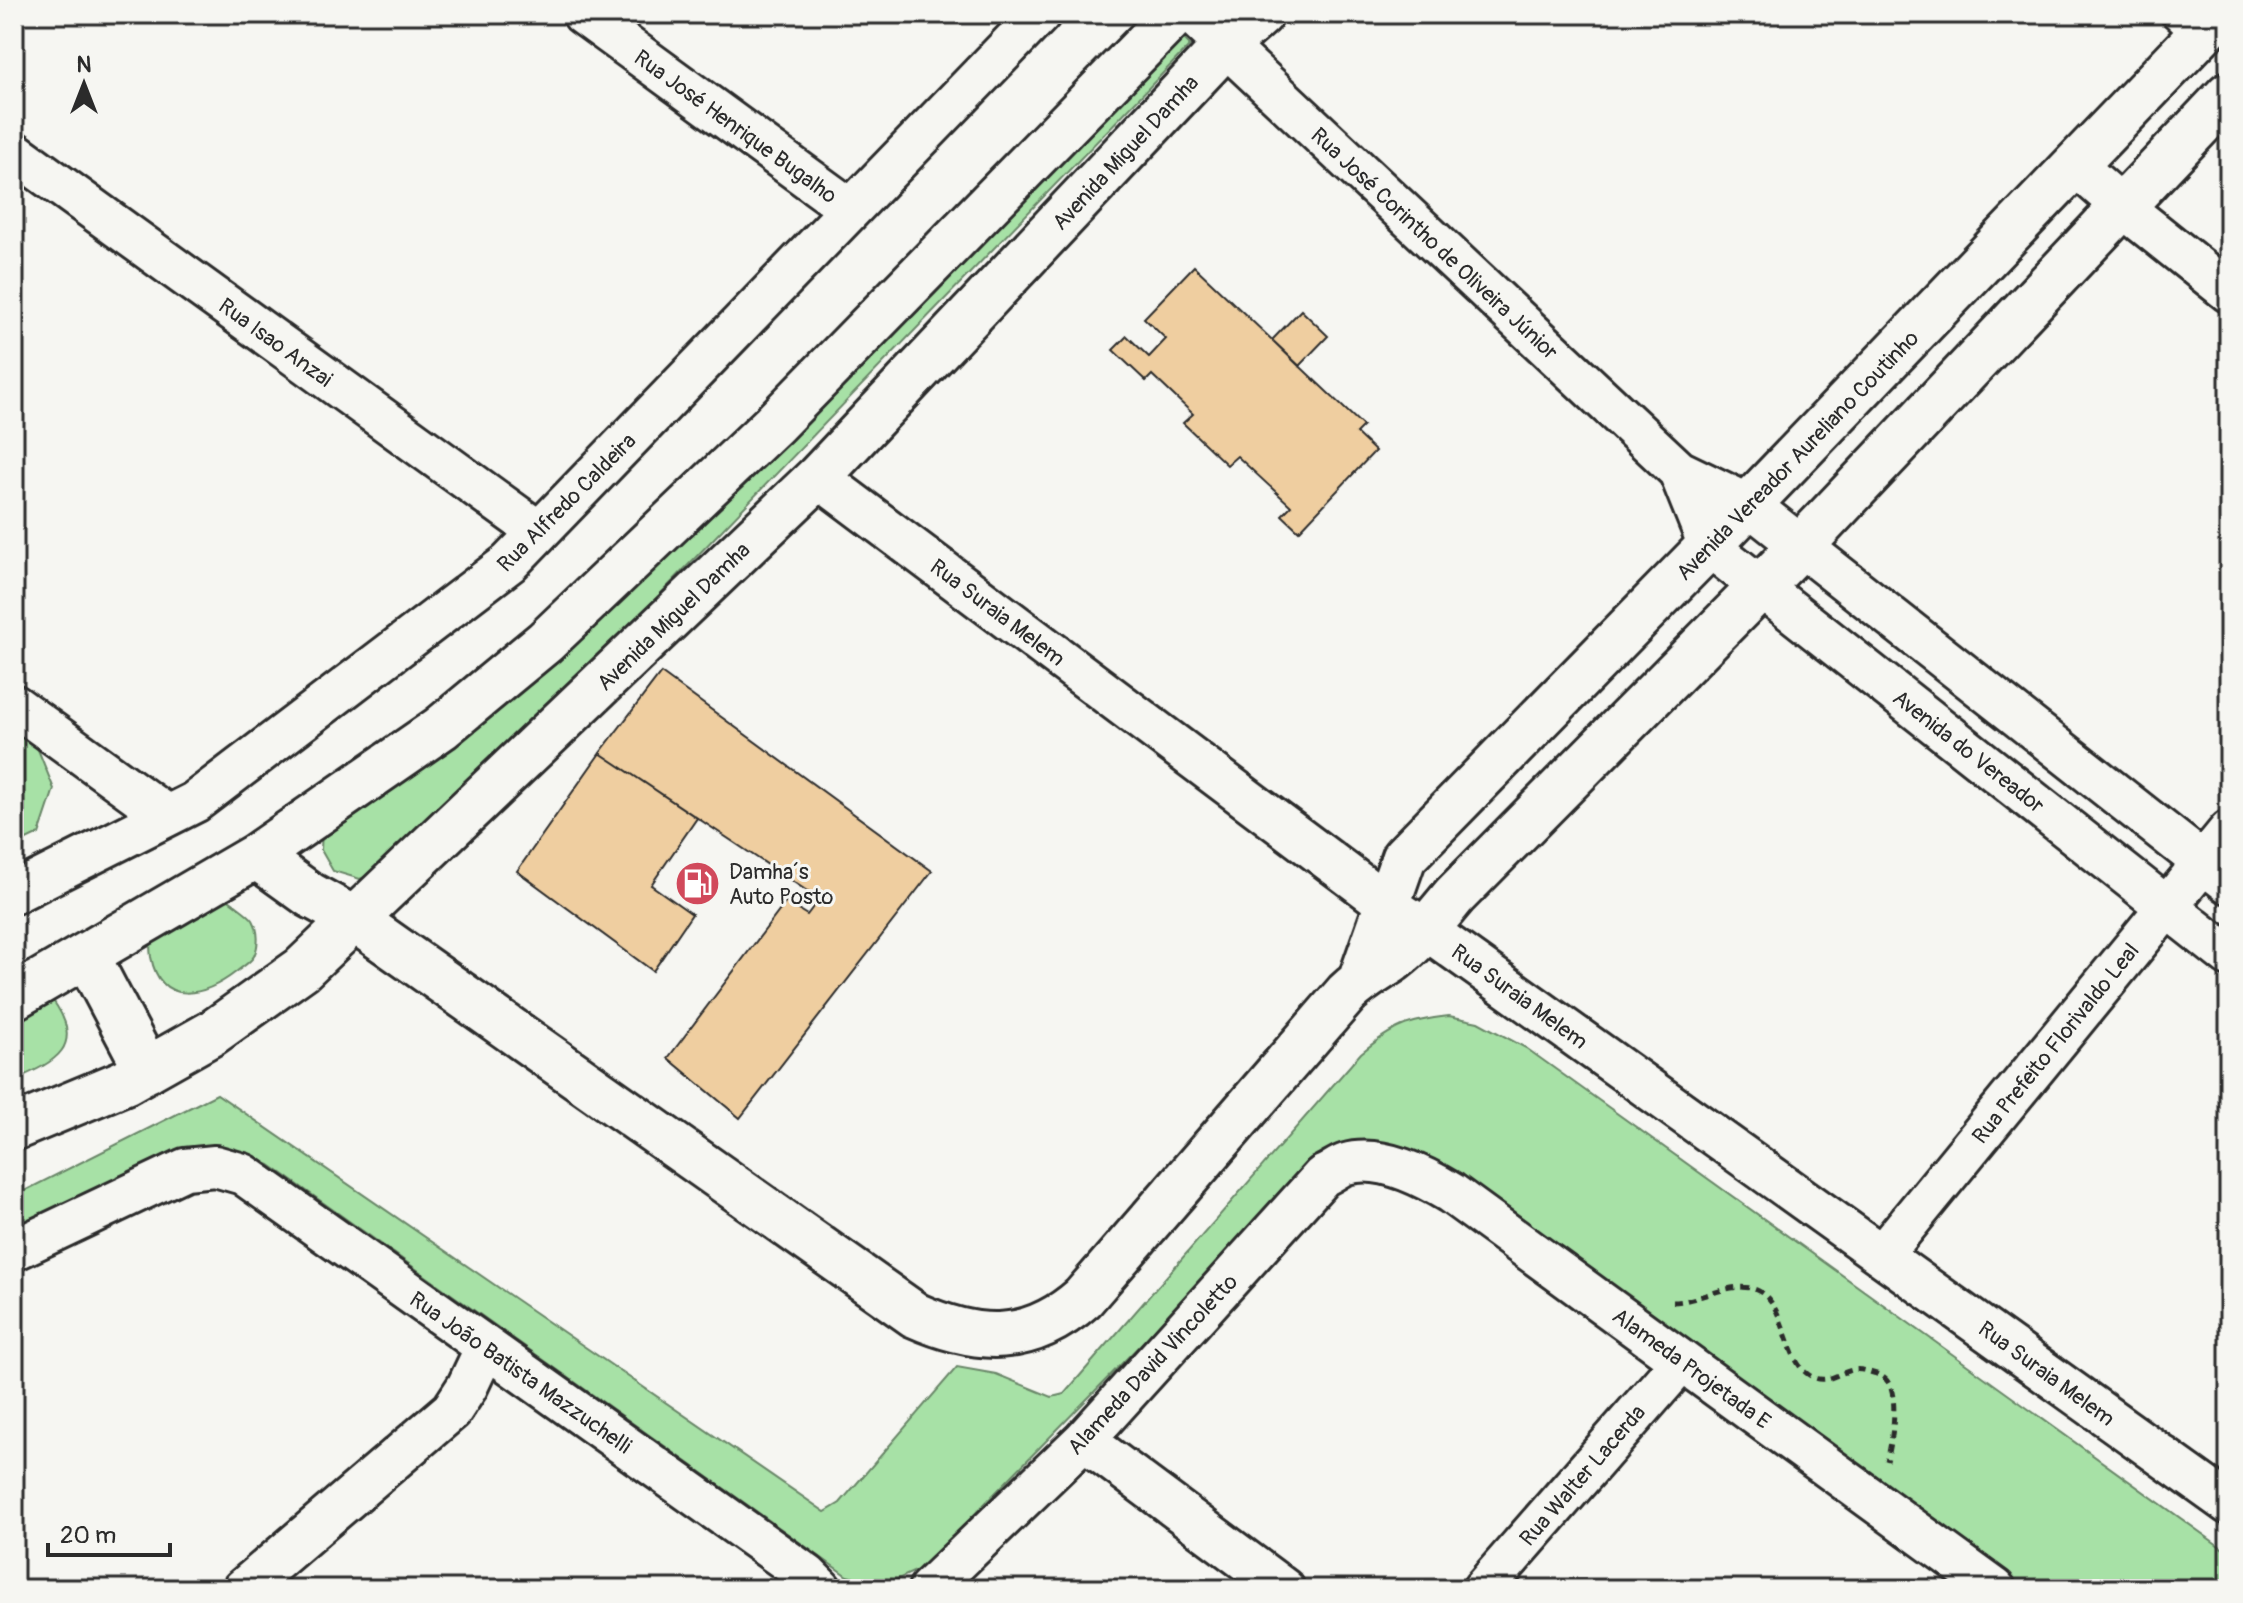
<svg xmlns="http://www.w3.org/2000/svg" width="2243" height="1603" font-family="Pangolin,sans-serif">
<style>
.green{fill:#a7e1a6;stroke:#698668;stroke-width:2}
.building{fill:#efcea0;stroke:#2b2b2b;stroke-width:2}
.lines{fill:none;stroke-linecap:round;stroke-linejoin:round}
.lane-casing{stroke:#2b2b2b;stroke-width:26}
.street-casing{stroke:#2b2b2b;stroke-width:46}
.secondary-casing{stroke:#2b2b2b;stroke-width:50}
.path{stroke:#2b2b2b;stroke-width:5;stroke-dasharray:8 6;stroke-linecap:butt}
.lane{stroke:#f6f6f2;stroke-width:20}
.street{stroke:#f6f6f2;stroke-width:40}
.secondary{stroke:#f6f6f2;stroke-width:44}
.labels{text-anchor:middle;stroke-width:6;stroke-linejoin:round;paint-order:stroke}
.street-label{font-size:22px;fill:#2b2b2b;stroke:#f6f6f2}
.poi-label{font-size:22px;fill:#2b2b2b;stroke:#f6f6f2;text-anchor:start}
</style>
<rect width="100%" height="100%" fill="#f6f6f2"/>
<filter id="ink" filterUnits="userSpaceOnUse"><feTurbulence type="fractalNoise" baseFrequency=".0125" numOctaves="2"/><feDisplacementMap in="SourceGraphic" scale="16" xChannelSelector="R" yChannelSelector="G"/><feConvolveMatrix kernelMatrix="1 2 1 2 8 2 1 2 1" color-interpolation-filters="sRGB"/></filter>
<g filter="url(#ink)">
<path class="green" d="M1174,29L1190,45L612,644L380,871L360,879L333,871L321,850L322,829Z
M14,730L37,747L54,789L39,834L14,846Z
M229,900C236,906 248,913 253,920C259,931 259,945 254,956C251,962 242,967 236,972C205,996 161,1008 151,957C149,945 150,932 161,925C188,909 198,902 229,900Z
M52,999C87,1047 55,1062 14,1080V1004Z
M1449,1016L1478,1022L1526,1048L2229,1553V1589H2026L1452,1173L1306,1175L922,1568L885,1585L847,1576L270,1165L239,1153L14,1239V1196L217,1094L825,1512L840,1503L957,1367L996,1374L1052,1397L1064,1394L1361,1053C1394,1026 1407,1021 1449,1016Z"/>
<path class="building" d="M1194,266L1363,426L1356,433L1375,451L1299,531L1282,515L1291,506L1237,456L1227,465L1183,423L1193,414L1152,375L1146,381L1113,350L1127,336L1149,357L1166,339L1144,318Z
M1301,310L1328,336L1299,366L1272,340Z
M661,673L932,871L740,1118L668,1058L786,902L807,915L819,899L600,753Z
M600,753L697,818L651,885L692,914L653,971L517,871Z"/>
<g class="lines">
<defs>
<path id="lane" d="M2170,14L2196,39"/>
<path id="street" d="M583,14L850,209
M1192,14L1679,471L1749,505L2229,883
M14,152L539,532
M2075,165L2124,208L2229,292
M1679,471L1709,546L2229,956
M818,477L1387,904L1427,930L2229,1504
M14,705L167,816
M14,893L195,802L509,563L1040,14
M14,1250L185,1169L215,1166L243,1174L807,1575L821,1589
M1882,1255L2229,831
M1084,1440L1284,1589
M243,1589L452,1410L467,1387L486,1347
M929,1589L1084,1440L1323,1176C1331,1173 1339,1166 1346,1164C1380,1154 1423,1176 1451,1193L1995,1589
M1483,1589L1682,1361"/>
<path id="secondary" d="M256,856L310,895L354,919L915,1315C978,1343 1030,1345 1083,1298L1347,993C1361,979 1377,971 1393,960C1417,942 1435,919 1454,896L1801,546L2229,94
M87,956L147,1070
M1361,979L1404,857L1709,546L2220,14
M14,997L256,856L441,728L545,642L773,425L1175,14
M14,1128L125,1082L212,1033L302,969L818,477L1226,45L1261,14"/>
</defs>
<use href="#lane" class="lane-casing"/>
<use href="#street" class="street-casing"/>
<use href="#secondary" class="secondary-casing"/>
<path class="path" d="M1673,1302C1697,1302 1727,1283 1750,1288C1787,1295 1782,1358 1809,1375C1825,1385 1834,1375 1849,1371C1857,1368 1865,1370 1873,1373C1878,1374 1885,1377 1888,1382C1899,1399 1892,1442 1887,1461"/>
<use href="#lane" class="lane"/>
<use href="#street" class="street"/>
<use href="#secondary" class="secondary"/>
</g>
</g>
<defs>
<symbol id="fuel-disc" viewBox="-11 -11 22 22"><circle r="9.5" fill="#d1495b" stroke="#f6f6f2"/><path d="M-5.5-6h7V0h2V4h1.3V-2.5L3-4.5l.8-.8L6-3V5H2.5V1h-1V6h-7ZM-4.2-4.7v3.2H.2V-4.7Z" fill="#fff"/></symbol>
</defs>
<g fill-rule="evenodd">
<use href="#fuel-disc" x="672" y="858" width="51" height="51"/>
</g>
<g class="labels">
<g class="street-label">
<text transform="translate(736 126) rotate(36)" y="8">Rua José Henrique Bugalho</text>
<text transform="translate(1125 152) rotate(-47)" y="8">Avenida Miguel Damha</text>
<text transform="translate(1435 243) rotate(43)" y="8">Rua José Corintho de Oliveira Júnior</text>
<text transform="translate(276 342) rotate(36)" y="8">Rua Isao Anzai</text>
<text transform="translate(1797 455) rotate(-46)" y="8">Avenida Vereador Aureliano Coutinho</text>
<text transform="translate(566 502) rotate(-45)" y="8">Rua Alfredo Caldeira</text>
<text transform="translate(998 612) rotate(37)" y="8">Rua Suraia Melem</text>
<text transform="translate(673 616) rotate(-44)" y="8">Avenida Miguel Damha</text>
<text transform="translate(1969 751) rotate(38)" y="8">Avenida do Vereador</text>
<text transform="translate(1520 996) rotate(36)" y="8">Rua Suraia Melem</text>
<text transform="translate(2055 1043) rotate(-51)" y="8">Rua Prefeito Florivaldo Leal</text>
<text transform="translate(1152 1364) rotate(-47)" y="8">Alameda David Vincoletto</text>
<text transform="translate(1692 1368) rotate(36)" y="8">Alameda Projetada E</text>
<text transform="translate(521 1372) rotate(35)" y="8">Rua João Batista Mazzuchelli</text>
<text transform="translate(2047 1373) rotate(36)" y="8">Rua Suraia Melem</text>
<text transform="translate(1582 1475) rotate(-49)" y="8">Rua Walter Lacerda</text>
</g>
<g class="poi-label">
<text x="729" y="879">Damha´s<tspan x="729" dy="25">Auto Posto</tspan></text>
</g>
</g>
<rect width="2243" height="1603" fill="none" stroke="#f6f6f2" stroke-width="48"/>
<rect x="24" y="24" width="2195" height="1555" fill="none" stroke="#2b2b2b" stroke-width="3" filter="url(#ink)"/>
<g transform="translate(84 84)" stroke="#f6f6f2" stroke-width="6" paint-order="stroke">
<path d="M0-6L14 30L0 20L-14 30Z" fill="#2b2b2b"/>
<text y="-12" font-size="22" font-weight="bold" text-anchor="middle" fill="#2b2b2b">N</text>
</g>
<path d="M48 1543v12h122v-12" fill="none" stroke="#2b2b2b" stroke-width="4"/>
<text x="60" y="1543" font-size="24" fill="#2b2b2b" stroke="#f6f6f2" stroke-width="6" paint-order="stroke">20 m</text>
</svg>
